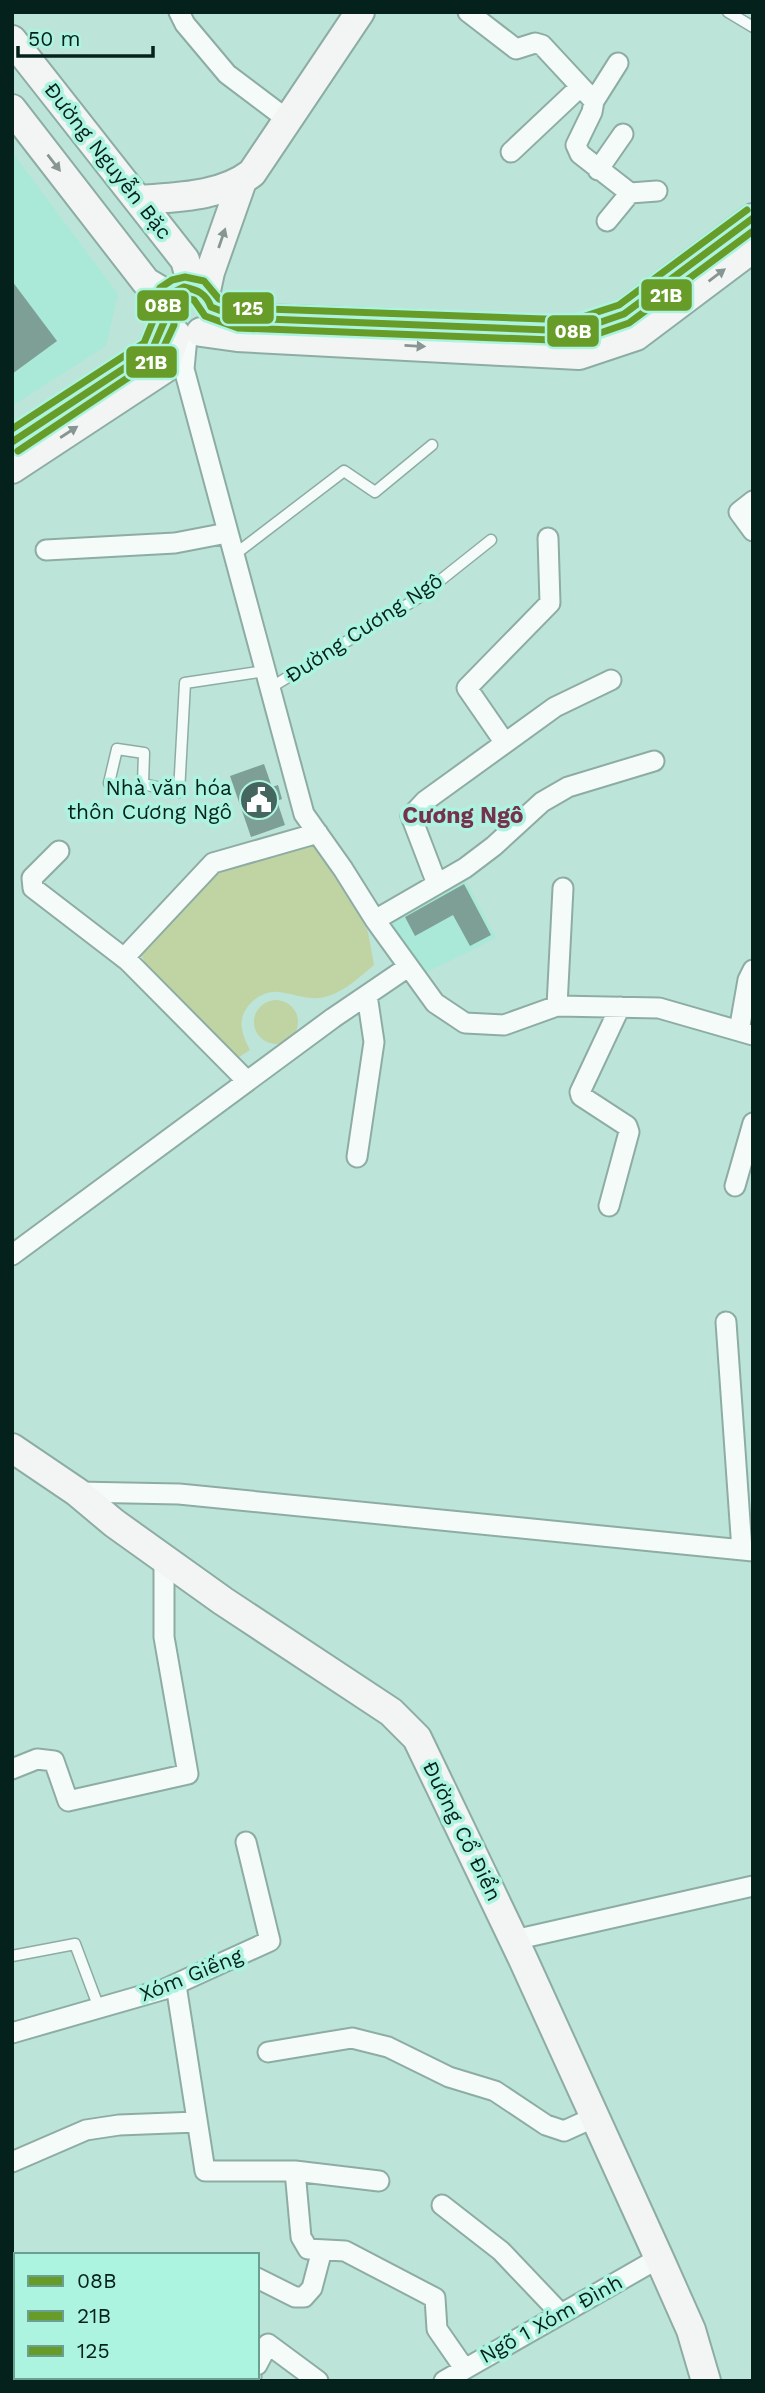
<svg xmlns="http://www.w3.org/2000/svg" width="765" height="2393" font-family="'Work Sans',sans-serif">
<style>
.built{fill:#aae8d7}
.water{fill:#c0d3a2}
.building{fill:#7d9f96}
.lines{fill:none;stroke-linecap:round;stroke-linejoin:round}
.lane-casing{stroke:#8daca4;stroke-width:13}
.street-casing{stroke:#8daca4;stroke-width:23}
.secondary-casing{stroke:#8daca4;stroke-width:32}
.lane{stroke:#f5fbf9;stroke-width:10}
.street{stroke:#f5fbf9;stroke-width:19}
.secondary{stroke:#f3f5f4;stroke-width:28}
.bus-1-casing{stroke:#adf4e0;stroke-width:12}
.bus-2-casing{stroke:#adf4e0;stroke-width:12}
.bus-3-casing{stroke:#adf4e0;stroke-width:12}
.bus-1{stroke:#679c29;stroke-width:7}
.bus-2{stroke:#679c29;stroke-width:7}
.bus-3{stroke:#679c29;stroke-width:7}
.oneway{fill:#879692}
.labels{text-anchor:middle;stroke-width:7;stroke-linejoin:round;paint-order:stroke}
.street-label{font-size:21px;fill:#04221b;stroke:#adf4e0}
.poi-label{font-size:21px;fill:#04221b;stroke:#adf4e0;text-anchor:end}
.neighbourhood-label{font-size:23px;font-weight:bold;fill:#75324f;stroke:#adf4e0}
.line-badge{stroke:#adf4e0;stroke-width:2.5}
.badge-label{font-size:19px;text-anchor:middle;font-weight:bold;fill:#fff}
</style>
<rect width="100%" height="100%" fill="#bde4d9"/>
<path class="built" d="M12,152L118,294L106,346L12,406Z
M465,879L496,938L419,976L388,927L391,921Z"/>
<path class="water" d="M301,842L313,845L324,857L351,898L368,932L374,965C361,976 345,991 328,996C311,1002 296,994 279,992C259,990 238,1009 242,1029C243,1036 247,1044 250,1050L239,1057C206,1028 159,995 141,955L225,863Z
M254 1022a22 22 0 1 1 44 0a22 22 0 1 1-44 0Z"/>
<path class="building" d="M12,281L57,341L12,374Z
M264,764L272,787L278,785L282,799L277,801L285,825L251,837L230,776Z
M464,884L491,935L470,946L453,915L415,936L405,917Z"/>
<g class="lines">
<defs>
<path id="lane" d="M728,12L753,27
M234,555L344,471L375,492L432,445
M270,688L418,598L491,540
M109,783L117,749L144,753L143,784L179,792L185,683L265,671
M12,1956L75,1944L99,2008"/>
<path id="street" d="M179,12L185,24L227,74L288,120
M468,12L516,49L535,43L542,45L594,101L592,112L576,145L580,154L630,193L657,191
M594,101L618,63
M511,152L580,87
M598,170L623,134
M607,221L630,193
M187,337L184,369L304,814L343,869L375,920L435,1003L465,1023L504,1025L557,1006L659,1008L753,1035
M753,501L739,512L753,531
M46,550L175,543L227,533
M505,743L467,688L550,603L548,538
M59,851L32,878L33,888L128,961L247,1081
M437,884L411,816L425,801L555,707L611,680
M375,920L465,868L494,846L542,802L568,787L654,761
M124,958L213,863L318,833
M557,1006L563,888
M739,1031L748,980L753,970
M357,1157L374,1042L367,995
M735,1186L753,1123
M609,1206L629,1132L627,1126L581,1096L580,1092L620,1007
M12,1255L333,1018L408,967
M726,1322L742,1550
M77,1492L179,1494L753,1551
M12,1769L37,1759L54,1761L68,1801L188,1774L164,1637V1559
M514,1940L753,1886
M176,1985L205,2171H295
M12,2033L165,1989L270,1941L246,1842
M268,2052L352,2038L388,2047L449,2077L495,2091L546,2125L564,2131L595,2117
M12,2162L86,2130L119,2125L197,2122
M379,2181L295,2171L301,2237L308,2249L345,2251L435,2298L437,2329L464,2368
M442,2205L501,2251L560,2313
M257,2278L295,2297H304L312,2288L322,2250
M12,2355L16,2353
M257,2365L268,2344L318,2381
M85,2377L86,2381
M249,2381L251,2377
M444,2381L659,2258"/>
<path id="secondary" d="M12,40L185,260L193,288
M12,109L146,282L168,295
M140,200C177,197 221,197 252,173L360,12
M205,295L210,272L242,181
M211,307L240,318L575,331L624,314L753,218
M201,332L237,337L579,355L636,336L753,248
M12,442L152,350L164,322
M12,469L164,369L176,334
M12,1448L77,1492L114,1523L223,1601L391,1712L417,1738L522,1957L659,2258L691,2330L706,2381"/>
</defs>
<use href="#lane" class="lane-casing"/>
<use href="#street" class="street-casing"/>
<use href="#secondary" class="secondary-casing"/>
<use href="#lane" class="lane"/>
<use href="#street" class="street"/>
<use href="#secondary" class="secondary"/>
<defs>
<path id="bus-1" d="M12,442L152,350L164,322L163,303L168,295L184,287C197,290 206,293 211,307L240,318L575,331L624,314L753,218"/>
<path id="bus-2" d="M18,451L159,357L174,325L173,306L184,298L194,300L205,316L238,328L577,341L629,323L753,231"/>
<path id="bus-3" d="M12,429L144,343L153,321V299L160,288L172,280L185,277L204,281L219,299L242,308L573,320L619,305L747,210"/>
</defs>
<use href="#bus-1" class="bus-1-casing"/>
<use href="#bus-2" class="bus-2-casing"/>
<use href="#bus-3" class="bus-3-casing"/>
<use href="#bus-1" class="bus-1"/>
<use href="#bus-2" class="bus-2"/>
<use href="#bus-3" class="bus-3"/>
</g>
<defs><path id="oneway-solid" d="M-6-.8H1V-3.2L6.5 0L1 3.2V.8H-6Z" transform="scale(1.75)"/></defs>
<g class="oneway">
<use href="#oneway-solid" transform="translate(54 163) rotate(52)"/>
<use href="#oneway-solid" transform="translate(222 238) rotate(-71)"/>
<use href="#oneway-solid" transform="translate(717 275) rotate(-37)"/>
<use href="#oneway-solid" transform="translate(415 346) rotate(3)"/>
<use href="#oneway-solid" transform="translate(69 432) rotate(-33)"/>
</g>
<defs>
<symbol id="civic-disc" viewBox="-11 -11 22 22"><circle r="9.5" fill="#45665e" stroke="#adf4e0"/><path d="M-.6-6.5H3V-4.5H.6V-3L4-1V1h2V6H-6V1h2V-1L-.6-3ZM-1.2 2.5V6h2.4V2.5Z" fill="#fff"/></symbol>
</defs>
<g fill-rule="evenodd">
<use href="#civic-disc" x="237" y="778" width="44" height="44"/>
</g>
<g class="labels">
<g class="street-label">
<text transform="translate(108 161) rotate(52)" y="7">Đường Nguyễn Bặc</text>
<text transform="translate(364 628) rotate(-33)" y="7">Đường Cương Ngô</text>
<text transform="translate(462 1831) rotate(64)" y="7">Đường Cổ Điển</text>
<text transform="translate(191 1975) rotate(-22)" y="7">Xóm Giếng</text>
<text transform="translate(551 2319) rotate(-29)" y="7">Ngõ 1 Xóm Đình</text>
</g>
<g class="poi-label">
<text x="232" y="795">Nhà văn hóa<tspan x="232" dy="24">thôn Cương Ngô</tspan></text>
</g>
<g class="neighbourhood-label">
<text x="463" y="823">Cương Ngô</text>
</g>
</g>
<g class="line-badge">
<rect x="640" y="278" width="53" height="34" rx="7" fill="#679c29"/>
<rect x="136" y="289" width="54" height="33" rx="7" fill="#679c29"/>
<rect x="221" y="291" width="54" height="34" rx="7" fill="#679c29"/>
<rect x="546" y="314" width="54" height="34" rx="7" fill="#679c29"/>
<rect x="125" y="345" width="53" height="34" rx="7" fill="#679c29"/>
</g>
<g class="badge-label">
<text x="666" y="302">21B</text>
<text x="163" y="312">08B</text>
<text x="248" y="315">125</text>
<text x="573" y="338">08B</text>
<text x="151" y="369">21B</text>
</g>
<rect width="765" height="2393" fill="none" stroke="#04221b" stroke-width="28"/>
<rect x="14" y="2253" width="245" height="126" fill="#adf4e0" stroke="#69a091" stroke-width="2"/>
<rect x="28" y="2276" width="35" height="10" fill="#679c29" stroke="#69a091" stroke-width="2"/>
<text x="77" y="2288" font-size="21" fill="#04221b">08B</text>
<rect x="28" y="2311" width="35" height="10" fill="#679c29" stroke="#69a091" stroke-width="2"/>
<text x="77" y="2323" font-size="21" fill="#04221b">21B</text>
<rect x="28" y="2346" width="35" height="10" fill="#679c29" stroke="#69a091" stroke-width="2"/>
<text x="77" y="2358" font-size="21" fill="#04221b">125</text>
<path d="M18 46v10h135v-10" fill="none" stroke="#04221b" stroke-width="3.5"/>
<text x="28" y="46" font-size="21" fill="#04221b" stroke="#adf4e0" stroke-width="5" paint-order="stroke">50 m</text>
</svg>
